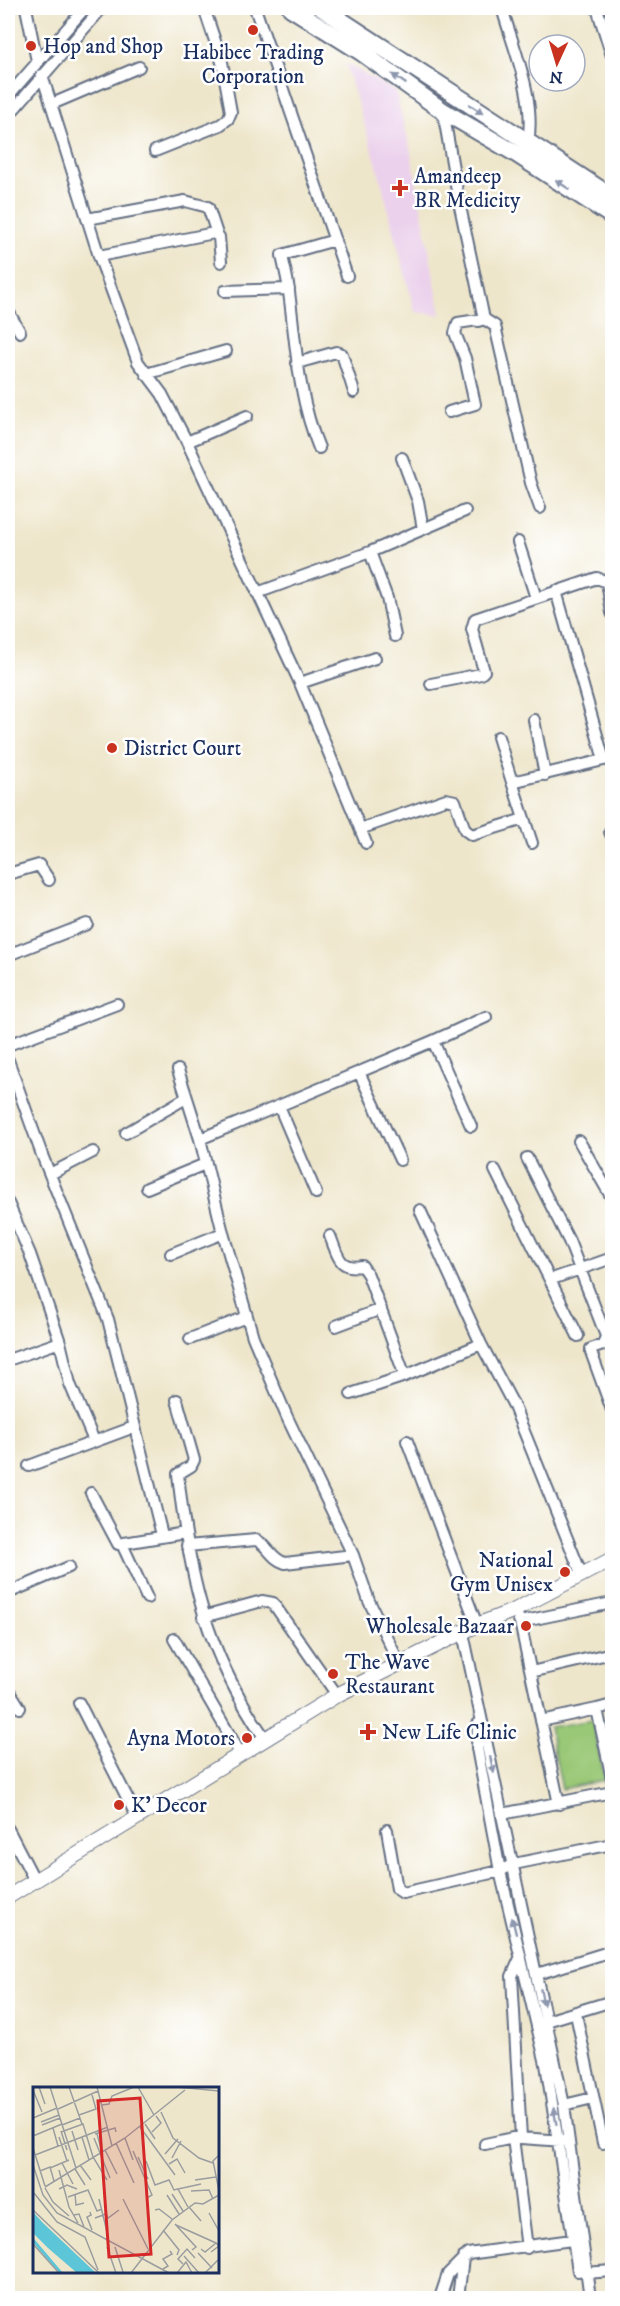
<svg xmlns="http://www.w3.org/2000/svg" width="620" height="2306" font-family="'IM FELL DW Pica',serif">
<style>
.built{fill:#ebd1ec}
.green{fill:#99c876;stroke:#5a7c6a;stroke-width:1.5}
.lines{fill:none;stroke-linecap:round;stroke-linejoin:round}
.minor-casing{stroke:#656f84;stroke-width:14}
.major-casing{stroke:#656f84;stroke-width:16}
.highway-casing{stroke:#656f84;stroke-width:20}
.minor{stroke:#fff;stroke-width:10}
.major{stroke:#fff;stroke-width:14}
.highway{stroke:#fff;stroke-width:16}
.oneway{fill:#8d97ae}
.poi-dot{fill:#c8321e;stroke:#fff;stroke-width:2}
.labels{text-anchor:middle;stroke-width:5;stroke-linejoin:round;paint-order:stroke}
.poi-label{font-size:21px;fill:#1b2f5e;stroke:#fff;text-anchor:start}
.inset-river{fill:none;stroke:#5cc6d8;stroke-width:3}
.inset-road{fill:none;stroke:#9a9d9f;stroke-width:1.5}
.view{fill:#d62828;fill-opacity:0.15;stroke:#d62828;stroke-width:3}
.inset-edge{fill:none;stroke:#1b2f5e;stroke-width:3}
</style>
<rect width="100%" height="100%" fill="#fff"/>
<filter id="ink" filterUnits="userSpaceOnUse"><feTurbulence type="fractalNoise" baseFrequency=".0167" numOctaves="2"/><feDisplacementMap in="SourceGraphic" scale="12" xChannelSelector="R" yChannelSelector="G"/><feConvolveMatrix kernelMatrix="1 2 1 2 8 2 1 2 1" color-interpolation-filters="sRGB"/></filter>
<filter id="wash" filterUnits="userSpaceOnUse"><feTurbulence type="fractalNoise" baseFrequency=".008" numOctaves="4" result="noise"/><feDisplacementMap in="SourceGraphic" scale="24" xChannelSelector="R" yChannelSelector="G"/><feGaussianBlur stdDeviation="1.35" result="paint"/><feColorMatrix in="noise" values="0 0 0 0 0 0 0 0 0 0 0 0 0 0 0 0 0 1.4 0 .05"/><feComposite in="paint" operator="in"/></filter>
<g filter="url(#wash)">
<rect width="100%" height="100%" fill="#eee6cb"/>
<path class="built" d="M345,63L395,91L410,147L441,315L415,312L376,162Z"/>
<path class="green" d="M592,1720L605,1780L562,1789L549,1727Z"/>
</g>
<g filter="url(#ink)">
<g class="lines">
<defs>
<path id="minor" d="M26,8L37,61
M255,8L347,276
M502,8C514,50 536,98 528,143
M597,8L612,56
M42,75L99,256L138,362L162,394L187,442L300,683L366,843
M8,96L85,8
M52,104L139,67
M443,111L458,197L484,319L458,323L455,333L465,358L475,404L449,412
M8,116L102,8
M155,151L220,125L228,119L231,112L222,62L204,8
M87,219L185,201L208,207L217,234
M99,256L214,233L219,237L221,262
M225,291L289,289
M8,311L20,332
M478,321L484,319L495,326L531,483L540,508
M297,363L336,352L342,354L354,392
M146,374L226,351
M187,442L247,416
M319,448C298,397 296,345 289,292C288,279 284,267 282,255L335,240
M402,458L418,501L423,529
M518,542L536,598
M370,552L387,598L395,636
M556,591L604,760
M257,593L370,552L465,511
M300,683L375,658
M431,684L481,674L484,671L472,629L475,619L597,578L607,582L612,613
M534,720L545,775
M498,737L512,782
M360,829L446,799L455,801L465,830L472,835L524,819
M610,832L612,836
M532,843L512,782L612,758
M8,874L39,865L49,880
M8,955L87,924
M8,1045L117,1004
M8,1060L42,1155L108,1319L162,1535
M178,1070L200,1139L223,1233L253,1337L287,1417L353,1555L369,1601L400,1665
M359,1072L400,1160
M279,1106L316,1193
M471,1126L433,1041L486,1017
M126,1133L186,1098
M200,1139L433,1041
M579,1141L612,1198
M527,1158L569,1241L606,1336L603,1345L591,1349V1352L612,1410
M495,1170L578,1336
M50,1174L93,1152
M147,1188L205,1164
M8,1203L30,1254L60,1342L70,1384L94,1441
M420,1210L481,1344L513,1404L581,1573
M330,1236C338,1255 338,1270 362,1266L368,1275L405,1376
M171,1254L223,1233
M552,1279L612,1258
M336,1326L381,1309
M190,1339L246,1317
M8,1360L60,1342
M351,1394L405,1376L481,1344
M177,1400L194,1460L191,1466L178,1474C189,1575 205,1651 264,1737
M407,1441L477,1625
M29,1466L134,1427
M91,1493L118,1544L185,1533
M122,1544L147,1598
M187,1546L256,1540C268,1545 271,1559 285,1563L353,1555
M8,1593L69,1567
M515,1610L520,1622L559,1804
M203,1617L262,1601L273,1603L337,1695
M520,1622L612,1603
M463,1633L564,2105L590,2298
M174,1639L240,1753
M531,1672L612,1653
M8,1689L20,1708
M79,1703L137,1817
M612,1705L597,1709L612,1779
M541,1721L597,1709
M478,1724L477,1748L500,1871L546,2064L578,2271
M502,1814L612,1792
M8,1829L35,1881
M387,1830L397,1889L403,1893L500,1871L514,1864L612,1844
M521,1956L512,1976L521,2138H513L527,2248
M537,1974L612,1951
M576,2014L603,2143
M540,2023L612,2001
M564,2105L593,2098
M521,2138L564,2141
M485,2144L513,2138
M585,2273L612,2271
M440,2298L448,2274L468,2254L572,2240
M458,2298L463,2258"/>
<path id="major" d="M8,1897L337,1695L477,1625L515,1610L612,1559"/>
<path id="highway" d="M291,8L361,52L443,111L515,153L612,216
M322,8L612,197"/>
</defs>
<use href="#minor" class="minor-casing"/>
<use href="#major" class="major-casing"/>
<use href="#highway" class="highway-casing"/>
<use href="#minor" class="minor"/>
<use href="#major" class="major"/>
<use href="#highway" class="highway"/>
</g>
<defs><path id="oneway-solid" d="M-6-.8H1V-3.2L6.5 0L1 3.2V.8H-6Z" transform="scale(1.5)"/></defs>
<g class="oneway">
<use href="#oneway-solid" transform="translate(399 79) rotate(-145)"/>
<use href="#oneway-solid" transform="translate(476 109) rotate(33)"/>
<use href="#oneway-solid" transform="translate(563 185) rotate(-147)"/>
<use href="#oneway-solid" transform="translate(492 1765) rotate(77)"/>
<use href="#oneway-solid" transform="translate(514 1926) rotate(-104)"/>
<use href="#oneway-solid" transform="translate(542 1997) rotate(79)"/>
<use href="#oneway-solid" transform="translate(555 2116) rotate(-100)"/>
</g>
</g>
<g class="poi-dot">
<circle cx="253" cy="30" r="6"/>
<circle cx="31" cy="46" r="6"/>
<path d="M397 179h6v6h6v6h-6v6h-6v-6h-6v-6h6z"/>
<circle cx="112" cy="748" r="6"/>
<circle cx="565" cy="1572" r="6"/>
<circle cx="526" cy="1626" r="6"/>
<circle cx="333" cy="1674" r="6"/>
<path d="M365 1723h6v6h6v6h-6v6h-6v-6h-6v-6h6z"/>
<circle cx="247" cy="1738" r="6"/>
<circle cx="119" cy="1805" r="6"/>
</g>
<g class="labels">
<g class="poi-label">
<text x="43" y="53">Hop and Shop</text>
<text x="253" y="59" text-anchor="middle">Habibee Trading<tspan x="253" dy="24">Corporation</tspan></text>
<text x="414" y="183">Amandeep<tspan x="414" dy="24">BR Medicity</tspan></text>
<text x="124" y="755">District Court</text>
<text x="553" y="1567" text-anchor="end">National<tspan x="553" dy="24">Gym Unisex</tspan></text>
<text x="514" y="1633" text-anchor="end">Wholesale Bazaar</text>
<text x="345" y="1669">The Wave<tspan x="345" dy="24">Restaurant</tspan></text>
<text x="382" y="1739">New Life Clinic</text>
<text x="235" y="1745" text-anchor="end">Ayna Motors</text>
<text x="131" y="1812">K' Decor</text>
</g>
</g>
<g transform="translate(33 2087)">
<rect width="186" height="186" fill="#eee6cb"/>
<path d="M0,125L10,136L63,186H44L15,161L0,146Z" fill="#5cc6d8"/>
<path class="inset-river" d="M0,153L28,186"/>
<path class="inset-road" d="M6,0L12,17M17,0L43,81M36,0L49,37M64,0L79,59M105,0L121,28M144,0L186,4M0,3L9,25M69,18L76,17L79,9L101,0M25,22L65,4M128,25L140,51L166,71L180,76M46,28L63,22L59,8M0,31L24,21M8,35L26,28M112,37L122,52M9,38L27,31M29,38L47,31M107,40L142,88M20,41L25,59M28,44L34,63M39,44L45,63M28,45L50,37L60,70L74,93M119,45L128,36L123,29M62,47L82,41L83,45M64,47L69,65M0,49L29,37M26,50L34,74M49,50L56,73M61,51L77,91M92,51L100,73M83,56L101,96M0,61L12,99M72,63L84,87M100,64L119,108L114,111M132,67L145,52M2,68L75,40M186,68L180,74L186,104M105,70L115,92M139,71L148,54M113,74L122,98L136,93L141,103L145,102M29,76L40,97M136,77L144,72L152,86M0,78L10,108L24,126L136,186M47,78L58,93M17,81L36,73M42,82L52,98M26,83L36,120L45,136M7,84L17,80L21,94M162,93L183,90M12,100L92,51L152,3M12,101L20,115L36,129M26,102L34,98L44,102M158,104L176,103L180,112M1,106L24,135L52,150L65,183M42,107L43,118L51,116M139,107L150,124M134,108L146,127M35,110L55,103L64,124L69,122M66,112L74,145M90,112L115,162M155,120L145,102L168,97M156,120L168,134M0,123L66,186M122,123L126,122L139,132M57,125L58,128L54,130L59,143M176,126L186,144M41,128L46,127L51,140M62,131L73,127L75,131L86,123M142,137L163,160L159,163M143,138L183,156L186,159L178,165M130,143L146,163L144,168M0,157L26,186M74,160L83,186M82,160L90,185M168,162L172,165L183,156M165,166L179,181M151,169L166,186M150,177L145,172L154,162L162,171M130,182L135,179L130,172L139,167L137,164M98,186L139,133L162,116L170,117L186,108M144,186L153,175L159,186M172,186L186,172"/>
<path class="view" d="M107,11L118,167L76,170L65,14Z"/>
<rect width="186" height="186" class="inset-edge"/>
</g>
<rect width="620" height="2306" fill="none" stroke="#fff" stroke-width="30"/>
<g transform="translate(557 63) rotate(184)"><circle r="28" fill="#ffffff" stroke="#a4acbf" stroke-width="1.5"/>
<path d="M0-4.5L10 22L0 15L-10 22Z" fill="#c8321e"/>
<text y="-9" font-size="16" font-weight="bold" text-anchor="middle" fill="#1b2f5e">N</text>
</g>
</svg>
